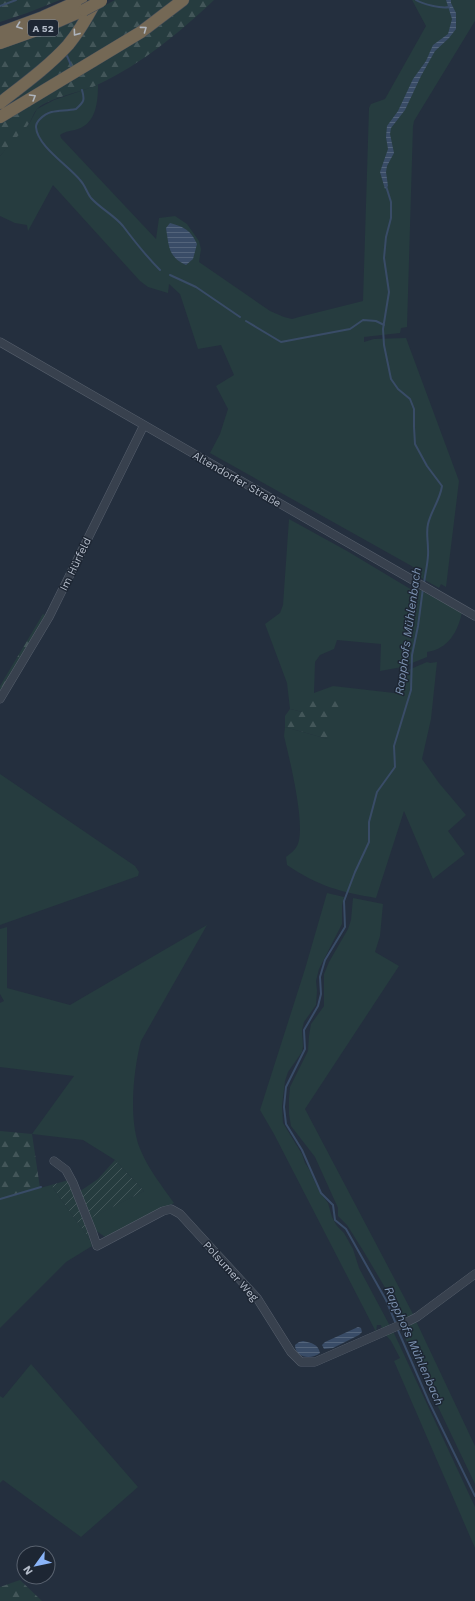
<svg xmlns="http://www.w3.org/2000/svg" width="475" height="1601" font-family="'Work Sans',sans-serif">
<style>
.grass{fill:#263c3f}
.forest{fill:url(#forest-firs)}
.garden{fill:url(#garden-furrows)}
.water{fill:url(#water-rules)}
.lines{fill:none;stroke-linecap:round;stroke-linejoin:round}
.stream{stroke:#394c67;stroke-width:2}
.minor-casing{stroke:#565f6c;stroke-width:9}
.highway-casing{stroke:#434c59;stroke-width:13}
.minor{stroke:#38414e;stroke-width:8}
.highway{stroke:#746855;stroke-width:12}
.highway-bridge-casing{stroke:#434c59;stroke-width:13;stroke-linecap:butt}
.highway-bridge{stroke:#746855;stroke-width:12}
.oneway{stroke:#aeb4bd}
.labels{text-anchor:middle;stroke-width:3;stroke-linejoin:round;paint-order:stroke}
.shield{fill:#1d2633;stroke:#878f9c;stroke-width:1}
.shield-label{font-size:10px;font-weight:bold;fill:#b4bcc9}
.street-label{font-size:11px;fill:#b4bcc9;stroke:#1d2633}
.water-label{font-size:12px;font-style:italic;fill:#7c92b1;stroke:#1d2633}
</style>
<defs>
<pattern id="forest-firs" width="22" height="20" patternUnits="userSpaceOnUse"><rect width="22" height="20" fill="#263c3f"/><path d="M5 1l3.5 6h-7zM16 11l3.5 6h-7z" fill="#435659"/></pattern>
<pattern id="garden-furrows" width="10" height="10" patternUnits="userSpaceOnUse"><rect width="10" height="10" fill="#263c3f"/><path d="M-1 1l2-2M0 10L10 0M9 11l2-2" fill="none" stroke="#435659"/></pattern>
<pattern id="water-rules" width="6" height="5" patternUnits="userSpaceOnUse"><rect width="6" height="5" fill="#394c67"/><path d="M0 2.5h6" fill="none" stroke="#53647b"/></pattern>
</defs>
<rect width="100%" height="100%" fill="#242f3e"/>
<path class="grass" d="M412,0H475V21L414,121L413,126L407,327L401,328L400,333L364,337V342L374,339L406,338L459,481L446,587L441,584L439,588L416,575L417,569L408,564L210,453L220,434L228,409L216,386L234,375L221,345L198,349L180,294L169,284L168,293L148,287L140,281L53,185L28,231L27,225L15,223L0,216V156L16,136L29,124L37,109L54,100L98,85C98,102 96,123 78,129C72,131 65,131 60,135L61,138L156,239L159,218L175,216L187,224L199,241L201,249L199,262L270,311L284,317L292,319L299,317L363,301L369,108L371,104L385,99L426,26Z
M289,519L347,551L412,590L414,587L462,612C458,632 448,649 427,652V657L402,667L380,671L381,644L337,640L334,649L320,655L315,662L314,693L333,686L394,693L398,692L406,671L427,662L430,663L437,662L431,719L422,759L439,783L466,815L448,831L465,854L433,879L404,811L376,898C340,892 318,886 287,865L286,857C290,854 295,850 297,846C307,828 289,757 284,736L285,727L328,739L302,712L290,709L287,683L265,624L280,613L283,605Z
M0,774L135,866L139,872L138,876L0,925Z
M327,893L344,897L342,906V924L319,969L316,981L317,991L316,1005L304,1022L302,1030L303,1046L302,1052L288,1072L285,1081L282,1106L283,1123L302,1154L305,1163L309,1169L319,1191L328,1203L332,1217L337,1226L344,1233L353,1249L359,1268L390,1326L382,1330L381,1325H377L376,1332L274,1134L260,1110L305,969Z
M353,898L383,904L380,936L375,952L399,966L305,1109L413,1314L401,1322L387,1291L364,1252L347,1225L338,1216V1208L315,1157L291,1126L289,1114V1098L290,1087L308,1051L309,1036L311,1024L324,1006V974L329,962L348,929L351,920Z
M207,925L141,1041C133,1071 128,1123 141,1151C149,1170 162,1186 174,1203L108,1239L95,1230L90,1218L144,1191L115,1160L83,1140L32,1134L74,1076L0,1067V1003L4,1001L0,994V929L7,927V988L70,1005Z
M51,1185L90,1240L92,1246L66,1262L0,1328V1199Z
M416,1321L475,1446V1484L406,1340L402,1327Z
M393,1331L475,1507V1548L394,1361L400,1358L391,1341L385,1334Z
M31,1364L138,1487L81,1537L3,1480L0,1483V1396L3,1398Z"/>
<path class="forest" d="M0,0H60L27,13L0,22Z
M115,0H214C179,33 143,63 99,84C84,92 49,97 37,109C33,113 32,120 28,125C19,135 9,145 0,156V49L75,21Z
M43,614L47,616L0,695V686Z
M312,697L335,699L340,707L331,717L328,739L285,727V716L290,709L302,712Z
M0,1131L32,1134L40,1188L0,1199Z
M20,1580L42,1601H0V1587Z"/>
<path class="garden" d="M115,1160L144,1191L85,1221L90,1240L51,1185L69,1180L76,1194L98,1179Z"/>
<path class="water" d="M446,0H451V3L456,13V29L449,38L435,51L421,76L405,110L391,128L390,134L394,153L387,166L386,172L388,186L385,189L380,172L388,149L386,137L387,126L398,111L413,79L426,61L433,45L448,34L452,19Z
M170,223C184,227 191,230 197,244L193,259L186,265C168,257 169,246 166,228Z
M358,1327L361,1328L362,1332L359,1335L333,1348L324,1349L322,1345L325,1342Z
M303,1341C312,1343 318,1344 320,1353C311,1360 295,1358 295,1345L299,1342Z"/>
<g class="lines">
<path class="stream" d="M416,0C422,4 442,9 449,7
M0,6L16,0
M67,56L71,65
M82,90C85,100 84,102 76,109C62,112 51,108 40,119C38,121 36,124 36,127C37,146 69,166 80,180C85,185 87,193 91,198C101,209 114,215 123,226C135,242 146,256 160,270
M386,186L391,202V218L386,237L384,258L389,292L383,329L384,345L391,379L398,389L410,399L414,409V427L415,444L427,466L442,486C440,500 431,511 428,524C426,533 428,540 428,549C429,560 425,573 424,584
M170,275L196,287L240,317
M246,321L281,342L350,329L363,320L376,321L384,325
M0,1199L41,1187
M396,1324L386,1300L346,1229L335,1220L333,1205L321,1193L302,1150L286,1124L284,1107L286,1087L305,1049L304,1030L318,1006L321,994L320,977L325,960L345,927L344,901L355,872L369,842V822L377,792L395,767L394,746L411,690L412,655L418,626L423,588
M397,1328L429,1402L475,1496"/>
<defs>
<path id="minor" d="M0,342L475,616
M0,699L49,617L144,425
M54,1161L66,1170L73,1183L92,1231L97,1246L163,1211L171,1209L180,1214L257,1298L291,1352L301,1362H315L409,1321L417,1317L475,1274"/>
<path id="highway" d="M0,33L43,17L81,0
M0,43L45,27L84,10
M0,103C23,85 48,67 68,45C79,32 88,16 96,1
M0,117L141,32L183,0"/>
</defs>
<use href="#minor" class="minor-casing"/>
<use href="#highway" class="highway-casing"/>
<use href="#minor" class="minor"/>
<use href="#highway" class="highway"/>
<defs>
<path id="highway-bridge" d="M84,10L101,1"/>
</defs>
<use href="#highway-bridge" class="highway-bridge-casing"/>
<use href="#highway-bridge" class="highway-bridge"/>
</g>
<defs><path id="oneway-chevron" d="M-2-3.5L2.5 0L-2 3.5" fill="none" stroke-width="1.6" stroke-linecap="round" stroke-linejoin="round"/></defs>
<g class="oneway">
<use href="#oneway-chevron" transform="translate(19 26) rotate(160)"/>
<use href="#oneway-chevron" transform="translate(144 29) rotate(-36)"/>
<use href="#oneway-chevron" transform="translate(76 33) rotate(126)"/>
<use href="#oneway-chevron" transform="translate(33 97) rotate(-31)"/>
</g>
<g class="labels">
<rect class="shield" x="28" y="20" width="30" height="16" rx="3"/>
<g class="shield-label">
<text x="43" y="32">A 52</text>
</g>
<g class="street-label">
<text transform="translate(237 479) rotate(30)" y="4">Altendorfer Straße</text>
<text transform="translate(75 564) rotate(-64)" y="4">Im Hürfeld</text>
<text transform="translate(231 1271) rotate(48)" y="4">Polsumer Weg</text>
</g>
<g class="water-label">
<text transform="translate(408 631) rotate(-82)" y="4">Rapphofs Mühlenbach</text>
<text transform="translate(414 1346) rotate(66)" y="4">Rapphofs Mühlenbach</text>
</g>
</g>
<g transform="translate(36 1565) rotate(237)"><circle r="19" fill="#1d2633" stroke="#59626f"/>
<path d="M0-3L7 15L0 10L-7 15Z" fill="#8ab4f8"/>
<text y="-6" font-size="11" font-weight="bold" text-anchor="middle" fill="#b4bcc9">N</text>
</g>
</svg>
